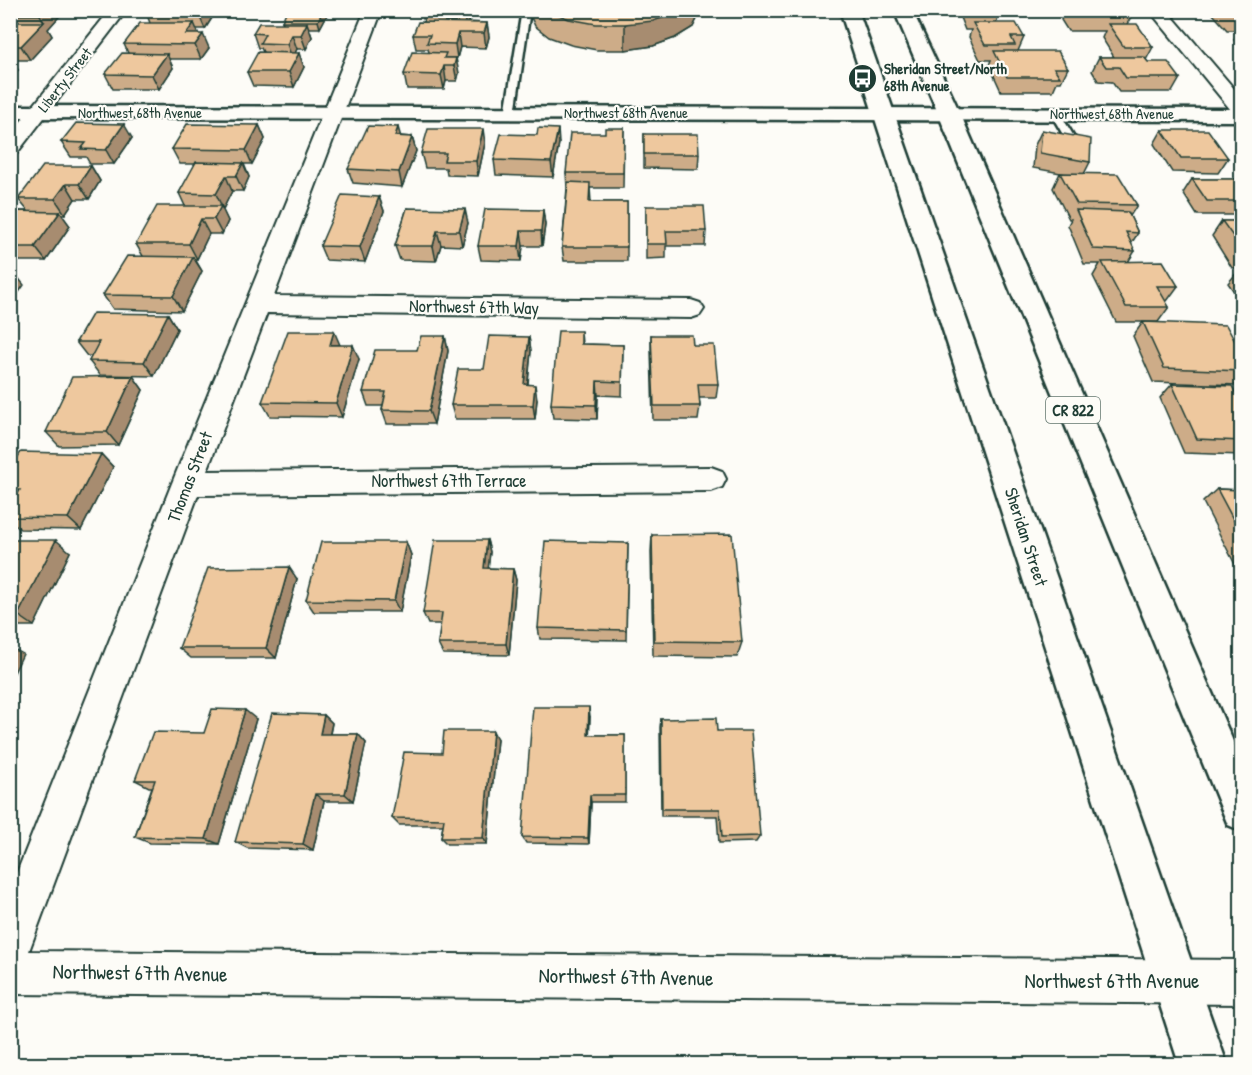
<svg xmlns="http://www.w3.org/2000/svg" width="1252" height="1075" font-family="'Patrick Hand',sans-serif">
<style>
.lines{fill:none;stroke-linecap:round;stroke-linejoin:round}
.lane-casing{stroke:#1f3d34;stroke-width:5}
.street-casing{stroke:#1f3d34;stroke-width:4}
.secondary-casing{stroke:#1f3d34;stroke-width:5}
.primary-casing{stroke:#1f3d34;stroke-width:5}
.lane{fill:#fdfcf7;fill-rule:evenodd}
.street{fill:#fdfcf7;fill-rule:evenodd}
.secondary{fill:#fdfcf7;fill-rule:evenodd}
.primary{fill:#fdfcf7;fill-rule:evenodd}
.wall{fill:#cdac88;stroke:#1f3d34;stroke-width:1.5}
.shaded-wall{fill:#a78c6f;stroke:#1f3d34;stroke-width:1.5}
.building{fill:#eec89e;stroke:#1f3d34;stroke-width:1.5}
.labels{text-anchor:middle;stroke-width:4.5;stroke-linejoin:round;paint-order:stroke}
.far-poi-label{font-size:15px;font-weight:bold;fill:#1f3d34;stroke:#fdfcf7;text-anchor:start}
.far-street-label{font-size:15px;fill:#1f3d34;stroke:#fdfcf7}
.shield{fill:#fdfcf7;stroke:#62766e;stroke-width:1.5}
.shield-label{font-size:16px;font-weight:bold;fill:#1f3d34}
.street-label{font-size:18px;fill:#1f3d34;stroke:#fdfcf7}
.near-street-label{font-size:21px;fill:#1f3d34;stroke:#fdfcf7}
</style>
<rect width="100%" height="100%" fill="#fdfcf7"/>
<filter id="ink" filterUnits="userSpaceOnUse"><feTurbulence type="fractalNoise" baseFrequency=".0167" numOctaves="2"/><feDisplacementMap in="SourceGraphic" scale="12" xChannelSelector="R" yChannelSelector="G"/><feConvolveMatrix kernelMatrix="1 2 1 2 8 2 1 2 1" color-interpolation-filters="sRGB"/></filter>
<g filter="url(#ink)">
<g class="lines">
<defs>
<path id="lane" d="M522,10H530L515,114L510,117L505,114Z
M1053,112H1059L1081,148L1080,150H1072L1051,114Z"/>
<path id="street" d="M110,10H127L17,153L10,155V135Z
M365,10H382L274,296L691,300L700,303L704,309L700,315L691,318L267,313L207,471L711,467L722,471L726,479L722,487L711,491L198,495L29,951L1242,960V1004L10,994V890L172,483Z
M1149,10H1167L1242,98V117L1235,115Z"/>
<path id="secondary" d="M10,106L1242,109V121L10,118Z"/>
<path id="primary" d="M840,10H858L1227,1064H1179Z
M894,10H912L960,113L1242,762V831L1228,825L938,113Z"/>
</defs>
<use href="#lane" class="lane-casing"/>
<use href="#street" class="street-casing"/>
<use href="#secondary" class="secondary-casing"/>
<use href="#primary" class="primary-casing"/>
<use href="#lane" class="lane"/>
<use href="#street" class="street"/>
<use href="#secondary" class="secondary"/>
<use href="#primary" class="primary"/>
</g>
<path class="wall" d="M10,10H65L48,29L52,36L30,60H12L18,70L10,79V22H14L10,16Z
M217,10L205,29H196L198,34L209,48L201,59H169L173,68L159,89H113L105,74L128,53L124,44L150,23L147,15Z
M424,10H470L468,22L487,23L489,37L486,48L460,47L457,58H447L459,73L457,81H446L444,89H407L404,74L429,52L428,49H416L413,35L424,22L422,15Z
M529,10H700V13L693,27L675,38L653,46L625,50H597L571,45L549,37L535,26L529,13Z
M957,10H996L999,16L996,23L1024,37L1018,51L1068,68L1061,82H1057L1053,91H1001L989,65L991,60H980L969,37L971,30H965Z
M1065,10H1126L1131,17L1127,24L1153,47L1146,60L1148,62L1180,78L1172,92H1119L1112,82L1098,81L1092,71L1099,57H1114L1102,38L1105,31H1068L1061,20Z
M1212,10H1242V49L1234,40L1240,30H1227L1211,12Z
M327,15L320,28H309L312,37L306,49H297L295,53L304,67L294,87L253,86L247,72L263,52L261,48H258L253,33L283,23L282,21Z
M259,125L265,139L252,164H244L249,177L243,191H232L223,209H222L228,221L222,234H209L197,259H195L202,271L182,311L113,309L103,295L143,256L136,244L185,206L179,193L196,164H180L172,149Z
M624,128L623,188H590L591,202H627V261H564L562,247L567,188L566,173L605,133Z
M1042,130L1090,162L1084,174L1137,205L1130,216L1138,233L1131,244L1135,251L1128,262L1178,286L1167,301H1165L1169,307L1158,322H1116L1093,276L1100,264H1084L1068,225L1071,219H1069L1053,188L1060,173L1066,174L1033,168L1035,145Z
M1162,130L1228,158L1218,173L1172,172L1154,144Z
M644,134L699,154L698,169L644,168Z
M537,135L559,143L553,177L496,175L494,160Z
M401,136L412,137L416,151L402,187L353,183L348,169Z
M132,138L114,164H90L86,157H71L61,142Z
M485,143L478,176L447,175L446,168H425L421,153Z
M91,166L100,181L89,199H75L65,214H61L70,226L46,261H10V211H28L18,199Z
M1192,179H1242V215H1197L1183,193Z
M379,197L384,211L365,262L326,260L320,246Z
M646,206L706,231L705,246H666V258L646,259Z
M407,208L468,223L462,246L441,245L436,261L400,260L395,246Z
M543,210L545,225L542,246H523L521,261L481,260L478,246Z
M1222,221H1242V268H1232L1212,236Z
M1240,269H1242V303L1228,283Z
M168,314L177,329L154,376L100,375L89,361L92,356H87L76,342Z
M1143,322L1242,354V381L1238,385L1153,382L1133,336Z
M581,331L582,344L623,345L622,396L598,395L597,419L553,418L551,404Z
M651,335L693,345L718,384L716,398H699L700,406L698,420H653L651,350Z
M445,336L448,351L434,424H387L382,410L383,406H368L363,392L417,350Z
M529,337L531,351L528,384L537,399L535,419H455L451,405L484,369Z
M340,345L359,359L342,417L270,416L262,402Z
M133,376L143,390L118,445L59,446L46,432Z
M1172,384L1242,405V455L1184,453L1160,398Z
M101,454L113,467L81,530L20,529L10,521L13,502L10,500V469Z
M1217,489L1242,490V578L1203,502Z
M652,535L742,642L737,657L653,656L651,552Z
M10,540L70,552L34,626H10Z
M487,540L490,552L488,568L513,569L516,580L509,655L443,654L438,644L441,624H428L423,613Z
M406,542L411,555L400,612H314L306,600Z
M628,543L626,640L540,639L538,628Z
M297,579L276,658H191L179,648Z
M324,715L332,723L330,734H358L366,743L353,801H324L313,850L247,848L235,842Z
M590,716L589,735H625V802H591L589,844L526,843L522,837Z
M256,719L219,844L150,843L135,837L152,787H149L135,780L204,733Z
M661,719L717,731L760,836L756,842L719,843L717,816H661L660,727Z
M497,739L487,844H447L441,838L443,825H399L392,818L442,753Z"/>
<path class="shaded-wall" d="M44,10H65L48,29L52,36L30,60L21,46L44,22L40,15Z
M202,10H217L205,29L199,15Z
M323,10H326L327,15L320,28L318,21Z
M465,10H470L471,12L466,29L464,15Z
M680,10H700V13L693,27L675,38L653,46L625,50V24Z
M194,23L200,37L186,34Z
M307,23L312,37L306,49L301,35Z
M487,23L489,37L486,48L484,33Z
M458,33L460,47L457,58L455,44Z
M203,34L209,48L201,59L195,45Z
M292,35L297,49L292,58L287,44Z
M299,53L304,67L294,87L289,72Z
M167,54L173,68L159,89L152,75Z
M10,58L18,70L10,79Z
M456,58L459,73L457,81L454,66Z
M444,66L446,81L444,89L441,75Z
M124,124L132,138L114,164L106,150Z
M259,125L265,139L252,164L246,150Z
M398,127L402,141L395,136Z
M483,129L485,143L478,176L476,161Z
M558,129L559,143L553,177L551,162Z
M412,137L416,151L402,187L399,172Z
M243,163L249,177L243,191L236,176Z
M91,166L100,181L89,199L79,184Z
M226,176L232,191L223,209L216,194Z
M66,184L75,199L65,214L55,199Z
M379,197L384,211L365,262L360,247Z
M221,206L228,221L222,234L214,219Z
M465,209L468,223L462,246L459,231Z
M543,210L545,225L542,246L541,231Z
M60,212L70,226L46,261L35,247Z
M201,219L209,234L197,259L189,244Z
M437,231L441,245L436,261L433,246Z
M521,231L523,246L521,261L519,246Z
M193,257L202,271L182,311L173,296Z
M12,270L24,285L10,305V273Z
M168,314L177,329L154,376L144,362Z
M334,331L340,345H330Z
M445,336L448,351L434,424L429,411Z
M529,337L531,351L526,398L524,384Z
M353,345L359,359L342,417L336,403Z
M133,376L143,390L118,445L107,432Z
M597,381L598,395L597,419L596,405Z
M535,385L537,399L535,419L533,405Z
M101,454L113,467L81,530L68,518Z
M56,540L70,552L34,626L18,615Z
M487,540L490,552L487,580L484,568Z
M406,542L411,555L400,612L394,601Z
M289,567L297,579L276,658L266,648Z
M513,569L516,580L509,655L506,644Z
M10,647L23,654L10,681Z
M589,707L590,716L589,743L588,735Z
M245,710L256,719L219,844L206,839Z
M324,715L332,723L328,742L320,734Z
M493,731L497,739L487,844L483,838Z
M358,734L366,743L353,801L345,794Z
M315,794L324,801L313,850L303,844Z
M590,795L591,802L589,844L588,838Z"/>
<path class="building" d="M14,10H44L40,15H10Z
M150,10H202L199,15H147Z
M287,10H323L318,21H282Z
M424,10H465L464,15H422Z
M547,10H680L677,13L653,21L625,24H596L569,19Z
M968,10H996L999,16H970Z
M1070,10H1126L1131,17H1074Z
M1231,10H1242V16H1236Z
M10,22H44L21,46H10Z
M418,22L487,23L484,33H458L455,44L427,43L430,35H413Z
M140,23H194L186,34H203L195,45L124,44Z
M259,23H307L301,35H292L287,44L260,43L265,34L253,33Z
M973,23H1016L1024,37H1011L1015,45H985Z
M1108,24H1137L1153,47H1124Z
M994,51H1058L1068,68H1054L1060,77H1007Z
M258,52L299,53L289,72H247Z
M412,52L446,53L444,58H456L454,66H444L441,75L404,74Z
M122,53L167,54L152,75L105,74Z
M1099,57H1144L1148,62H1168L1180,78H1126L1119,67H1106Z
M76,123L124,124L106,150L81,149L86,143L61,142Z
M187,124L259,125L246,150L172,149Z
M368,126L398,127L395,136L412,137L399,172L348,169Z
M538,128L558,129L551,162L494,160L501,134L537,135Z
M605,128H624L623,173H566L570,133H605Z
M428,129H483L476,161H444L446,153H421Z
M1042,130L1091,139L1090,162L1040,153Z
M1162,130H1208L1228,158H1181Z
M644,134H698L699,154H644Z
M196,162L243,163L236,176H226L216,194L179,193Z
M43,166H91L79,184H66L55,199H18Z
M1060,173L1118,174L1137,205L1077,204Z
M1192,179H1242V201H1207Z
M568,182L590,183L589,202H627V247H562Z
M342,195L379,197L360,247L320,246Z
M157,206H221L214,219H201L189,244H136Z
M646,206H704L706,231H666L667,244H646Z
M407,208L465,209L459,231H437L433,246H395Z
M485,209L543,210L541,231H521L519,246H478Z
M1076,210L1128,212L1138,233L1126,232L1135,251L1093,249Z
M10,211L60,212L35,247H10Z
M1222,221H1242V249Z
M127,256L193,257L173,296L103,295Z
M1163,261L1178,286H1157L1169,307H1126L1102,262Z
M93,313L168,314L144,362L89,361L99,342H76Z
M1143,322L1226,325L1242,354V371L1164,368Z
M288,331H334L330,345H353L336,403L262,402Z
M558,331H581V344L623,345L622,382L597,381L596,405L551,404Z
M651,335H692L693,345H714L718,384H698L700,406H654Z
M421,336H445L429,411L382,410L386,392H363L375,350H417Z
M489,336L529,337L524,384L535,385L533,405H451L458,369H484Z
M133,376L107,432H46L72,377Z
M1172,384L1232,386L1242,405V441L1197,439Z
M21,452L101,454L68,518L10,517V507L20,490H10V469Z
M1217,489L1242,490V536Z
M732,534L742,642L654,641L652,535Z
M10,540H56L18,615H10Z
M435,540H487L484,568L513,569L506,644H438L442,613H423Z
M545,541L628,543L626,630L538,628Z
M321,542H406L394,601L306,600Z
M289,567L266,648H179L208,568Z
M533,707H589L588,735H625V795H590L588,838L522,837Z
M212,709L245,710L206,839L135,837L155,780H135L153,732L204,733Z
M272,713L324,715L320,734H358L345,794H315L303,844L235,842Z
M716,718L717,731H751L760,836L722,837L720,809H662L661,719Z
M444,731H493L483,838H441L444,819L392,818L404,752L442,753Z"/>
</g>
<defs>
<symbol id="bus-disc" viewBox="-11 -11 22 22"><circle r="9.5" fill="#1f3d34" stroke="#fdfcf7"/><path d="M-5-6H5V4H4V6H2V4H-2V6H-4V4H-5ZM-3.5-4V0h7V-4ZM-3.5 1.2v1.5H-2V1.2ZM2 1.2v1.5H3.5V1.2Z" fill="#fff"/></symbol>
</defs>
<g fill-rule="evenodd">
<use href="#bus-disc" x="846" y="62" width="33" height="33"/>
</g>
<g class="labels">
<g class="far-poi-label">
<text x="884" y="74">Sheridan Street/North<tspan x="884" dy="17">68th Avenue</tspan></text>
</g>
<g class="far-street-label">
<text transform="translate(65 80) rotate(-52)" y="5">Liberty Street</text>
<text x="140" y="118">Northwest 68th Avenue</text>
<text x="626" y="118">Northwest 68th Avenue</text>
<text x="1112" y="119">Northwest 68th Avenue</text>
</g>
<rect class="shield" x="1046" y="397" width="54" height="26" rx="4.5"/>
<g class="shield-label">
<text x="1073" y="416">CR 822</text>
</g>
<g class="street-label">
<text transform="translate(474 307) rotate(1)" y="6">Northwest 67th Way</text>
<text transform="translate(190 477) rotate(-69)" y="6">Thomas Street</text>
<text x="449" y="487">Northwest 67th Terrace</text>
<text transform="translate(1026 537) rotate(72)" y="6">Sheridan Street</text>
</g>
<g class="near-street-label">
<text transform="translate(140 973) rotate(1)" y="7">Northwest 67th Avenue</text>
<text transform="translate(626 977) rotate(1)" y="7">Northwest 67th Avenue</text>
<text x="1112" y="988">Northwest 67th Avenue</text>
</g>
</g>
<rect width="1252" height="1075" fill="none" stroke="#fdfcf7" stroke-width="36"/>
<rect x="18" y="18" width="1216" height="1039" fill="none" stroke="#1f3d34" stroke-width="2" filter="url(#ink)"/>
</svg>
